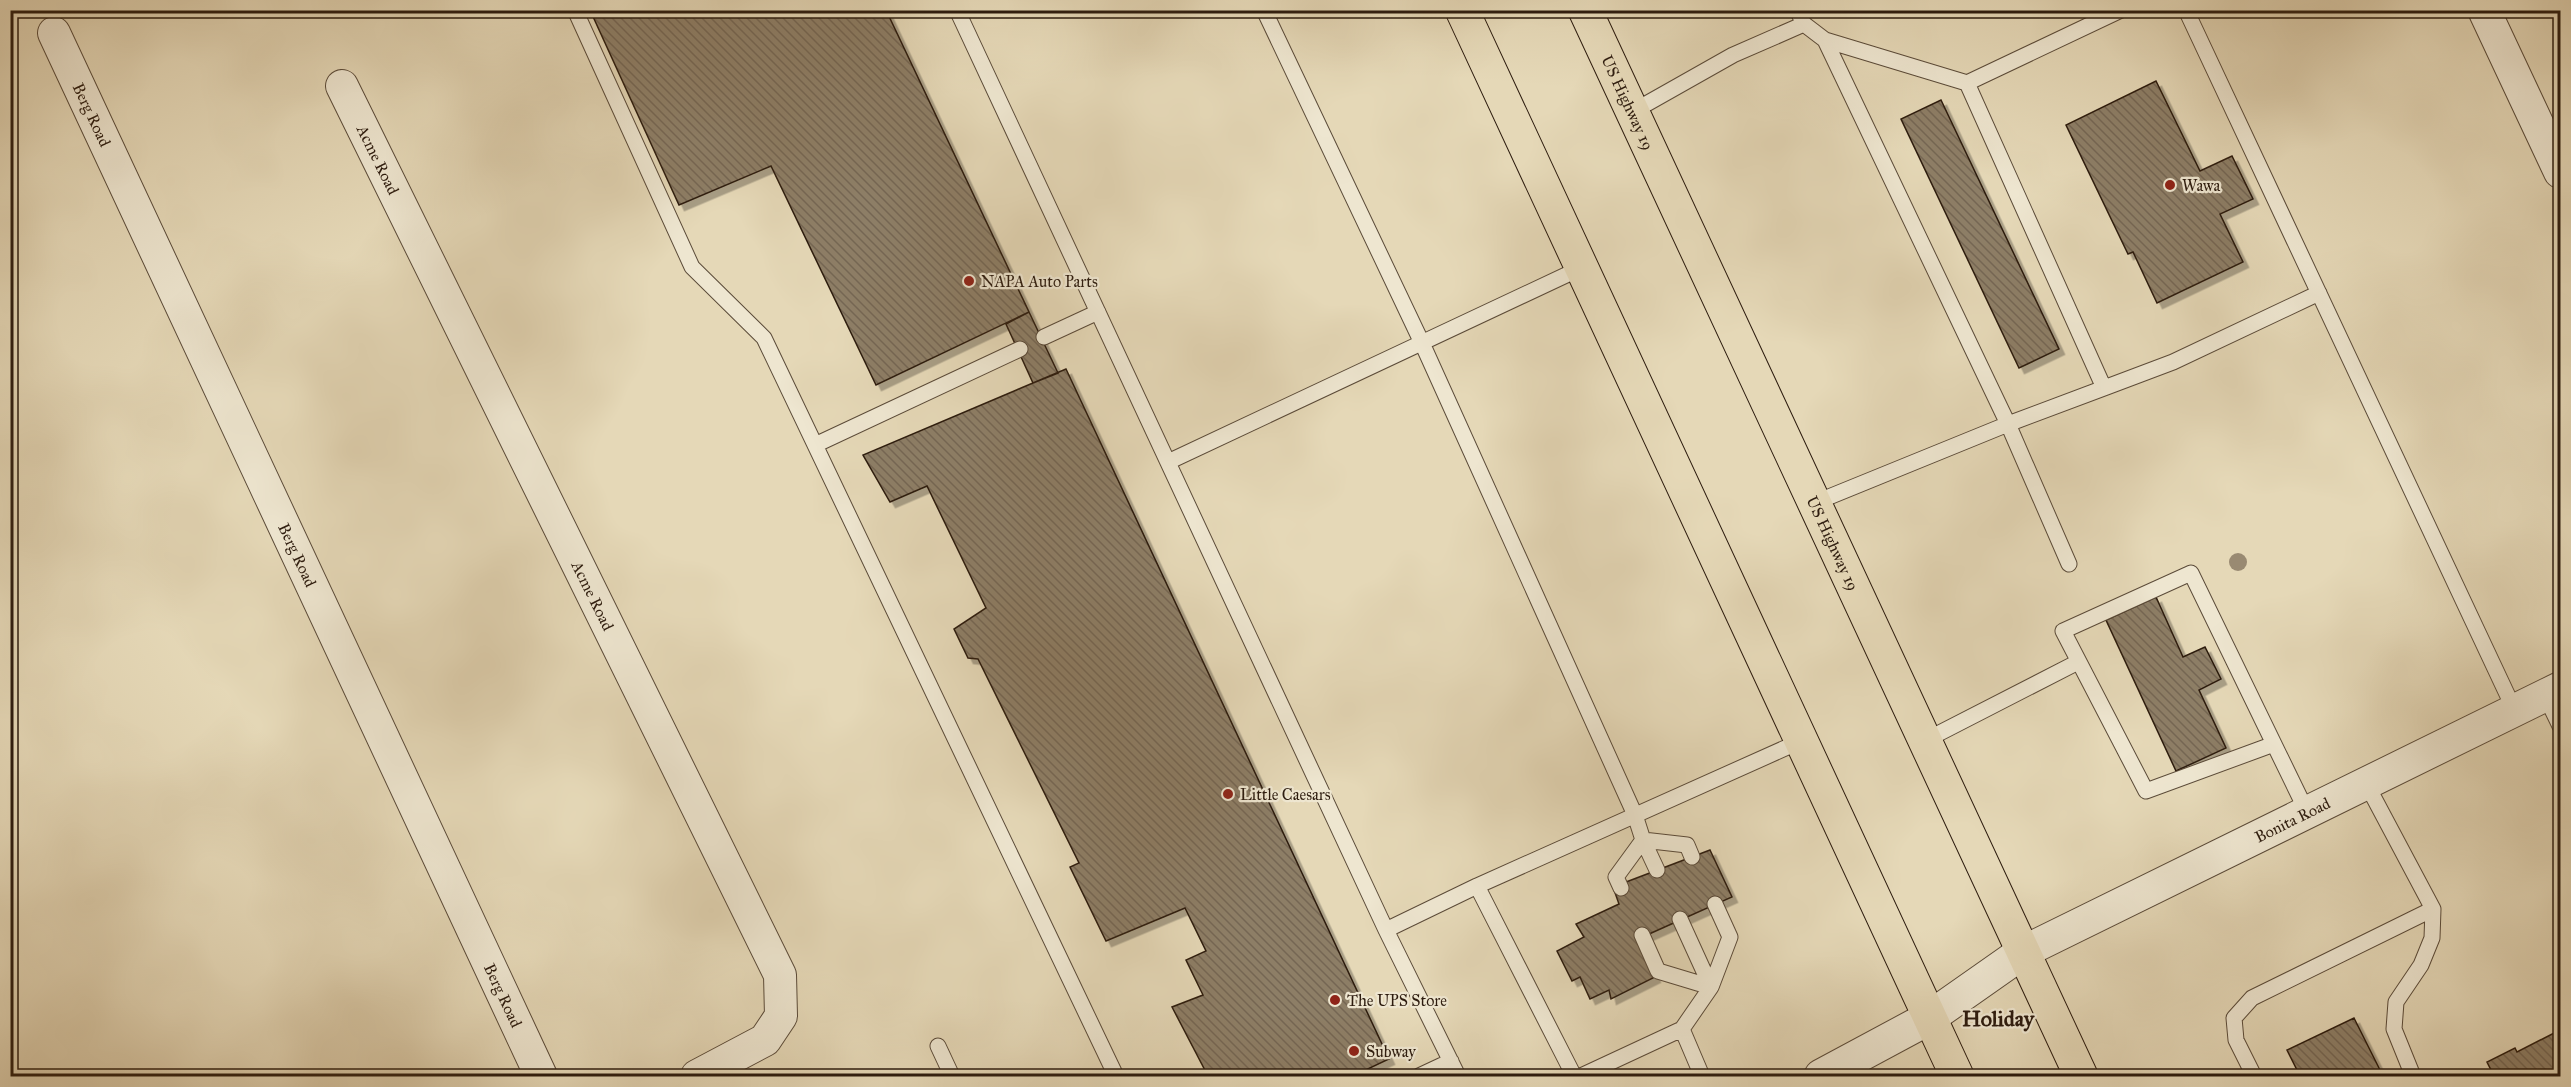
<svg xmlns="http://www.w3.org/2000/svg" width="2571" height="1087" font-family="'IM FELL Great Primer',serif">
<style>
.building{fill:url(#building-back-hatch);stroke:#2d1c0f;stroke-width:1.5;filter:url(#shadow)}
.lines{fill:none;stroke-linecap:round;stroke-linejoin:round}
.service-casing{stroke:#5b4b39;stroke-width:17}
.minor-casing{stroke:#5b4b39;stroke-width:34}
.tertiary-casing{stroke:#5b4b39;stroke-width:35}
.trunk-casing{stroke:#2d1c0f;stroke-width:35}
.service{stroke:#eee6d0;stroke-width:15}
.minor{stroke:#eee6d0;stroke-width:32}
.tertiary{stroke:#eee6d0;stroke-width:33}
.trunk{stroke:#e5d8b7;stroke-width:33}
.tree{fill:#998a72}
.poi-dot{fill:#8f2418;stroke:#eee6d0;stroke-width:2}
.labels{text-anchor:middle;stroke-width:4.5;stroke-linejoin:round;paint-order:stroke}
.street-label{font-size:16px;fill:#2d1c0f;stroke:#eee6d0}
.poi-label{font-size:16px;fill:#2d1c0f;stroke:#eee6d0;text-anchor:start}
.district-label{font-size:22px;font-weight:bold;fill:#2d1c0f;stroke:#eee6d0}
</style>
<defs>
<pattern id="building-back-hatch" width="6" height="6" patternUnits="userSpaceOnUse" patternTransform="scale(1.5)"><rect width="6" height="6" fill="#8d7e66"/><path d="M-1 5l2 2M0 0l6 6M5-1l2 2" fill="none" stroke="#746652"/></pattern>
<filter id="shadow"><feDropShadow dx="5.5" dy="5.5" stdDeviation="0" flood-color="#0004"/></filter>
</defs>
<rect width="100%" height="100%" fill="#e5d8b7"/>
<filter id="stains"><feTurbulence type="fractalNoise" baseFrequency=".00333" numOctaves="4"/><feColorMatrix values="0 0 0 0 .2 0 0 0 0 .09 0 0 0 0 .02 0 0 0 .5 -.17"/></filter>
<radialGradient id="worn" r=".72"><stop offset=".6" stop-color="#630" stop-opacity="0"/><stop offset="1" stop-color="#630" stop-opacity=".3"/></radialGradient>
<path class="building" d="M590,10H886L1029,312L876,385L771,166L679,205Z
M2156,81L2200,171L2232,156L2253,199L2220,214L2243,262L2157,303L2133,252L2128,254L2066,125Z
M1941,100L2059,349L2019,368L1901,119Z
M1029,312L1058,373L1033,383L1006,324Z
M1066,369L1389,1059L1353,1076H1208L1172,1007L1203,995L1186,960L1206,951L1185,908L1106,941L1070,867L1079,863L978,659L968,658L954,629L986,608L927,486L890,502L863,455Z
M2156,597L2183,657L2205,647L2221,679L2199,690L2226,748L2176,771L2106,620Z
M1710,850L1732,897L1638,939L1655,977L1611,999L1609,990L1590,999L1580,977L1572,981L1557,951L1584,937L1576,924L1619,904L1613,887Z
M2354,1018L2383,1076H2300L2287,1050Z
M2560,1030V1076H2494L2487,1062L2515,1048L2517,1052Z"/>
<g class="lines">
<defs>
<path id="service" d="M575,10L692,267L764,338L1116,1076
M957,10L1386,930L1458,1076
M1264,10L1422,343L1635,815L1643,840L1657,870
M1797,10L1804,24L1825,40L1967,83L2104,388L2008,424L1814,503
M2186,10L2514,709
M1825,40L2008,424L2069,564
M1967,83L2121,10
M1632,112L1733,55L1804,24
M1044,337L1098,312
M2104,388L2173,362L2319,293
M815,445L1020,349
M1168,462L1581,268
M2545,695L2560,726
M1924,741L2078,662
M2274,744L2146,791L2063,631L2191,573L2307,812
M2366,783L2433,909L2432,938L2421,965L2396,1002L2394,1029L2413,1076
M1477,886L1574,1076
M1621,888L1616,877L1643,840L1687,845L1692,857
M1680,919L1711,987L1682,1029L1702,1076
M1386,930L1477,886L1801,741
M1642,935L1658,971L1711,987L1730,937L1715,904
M938,1046L952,1076
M1419,1076L1451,1061
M1581,1076L1682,1029
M2254,1076L2236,1040L2234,1018L2252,998L2433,909"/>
<g id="minor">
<path d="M2484,10L2560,172"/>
<path id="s1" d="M54,33L541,1076"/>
<path id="s2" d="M342,86L780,975L781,1016L765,1040L697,1076"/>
<path id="s3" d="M2023,952L2560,688"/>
</g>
<path id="tertiary" d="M1821,1076L1929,1018L2023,952"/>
<g id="trunk">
<path d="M1462,10L1957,1076"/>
<path id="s4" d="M1585,10L2081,1076"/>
</g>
</defs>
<use href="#service" class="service-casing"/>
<use href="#minor" class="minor-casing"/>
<use href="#tertiary" class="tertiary-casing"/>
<use href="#trunk" class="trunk-casing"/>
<use href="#service" class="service"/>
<use href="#minor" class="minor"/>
<use href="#tertiary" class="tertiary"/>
<use href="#trunk" class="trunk"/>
</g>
<circle class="tree" cx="2238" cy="562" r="9"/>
<g class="poi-dot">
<circle cx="2170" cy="185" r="6"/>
<circle cx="969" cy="281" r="6"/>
<circle cx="1228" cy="794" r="6"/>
<circle cx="1335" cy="1000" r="6"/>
<circle cx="1354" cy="1051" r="6"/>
</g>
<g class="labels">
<g class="street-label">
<text dy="6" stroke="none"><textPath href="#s4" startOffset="102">US Highway 19</textPath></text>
<text dy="6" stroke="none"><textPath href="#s1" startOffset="90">Berg Road</textPath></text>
<text dy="6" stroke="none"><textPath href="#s2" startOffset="82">Acme Road</textPath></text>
<text dy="6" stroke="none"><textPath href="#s4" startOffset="588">US Highway 19</textPath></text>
<text dy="6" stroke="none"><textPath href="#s1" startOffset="576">Berg Road</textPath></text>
<text dy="6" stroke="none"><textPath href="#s2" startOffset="568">Acme Road</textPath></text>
<text dy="6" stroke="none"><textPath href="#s3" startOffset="300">Bonita Road</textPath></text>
<text dy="6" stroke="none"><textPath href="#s1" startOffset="1062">Berg Road</textPath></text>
</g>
<g class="poi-label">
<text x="2182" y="191">Wawa</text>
<text x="981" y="287">NAPA Auto Parts</text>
<text x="1240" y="800">Little Caesars</text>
<text x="1347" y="1006">The UPS Store</text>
<text x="1366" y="1057">Subway</text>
</g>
<g class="district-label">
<text x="1998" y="1026">Holiday</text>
</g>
</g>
<rect width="2571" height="1087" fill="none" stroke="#e5d8b7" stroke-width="36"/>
<rect x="12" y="12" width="2547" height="1063" fill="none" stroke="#2d1c0f" stroke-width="3"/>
<rect x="18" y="18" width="2535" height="1051" fill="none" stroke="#2d1c0f" stroke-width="1.5"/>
<rect width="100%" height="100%" filter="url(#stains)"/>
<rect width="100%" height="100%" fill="url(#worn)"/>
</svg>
